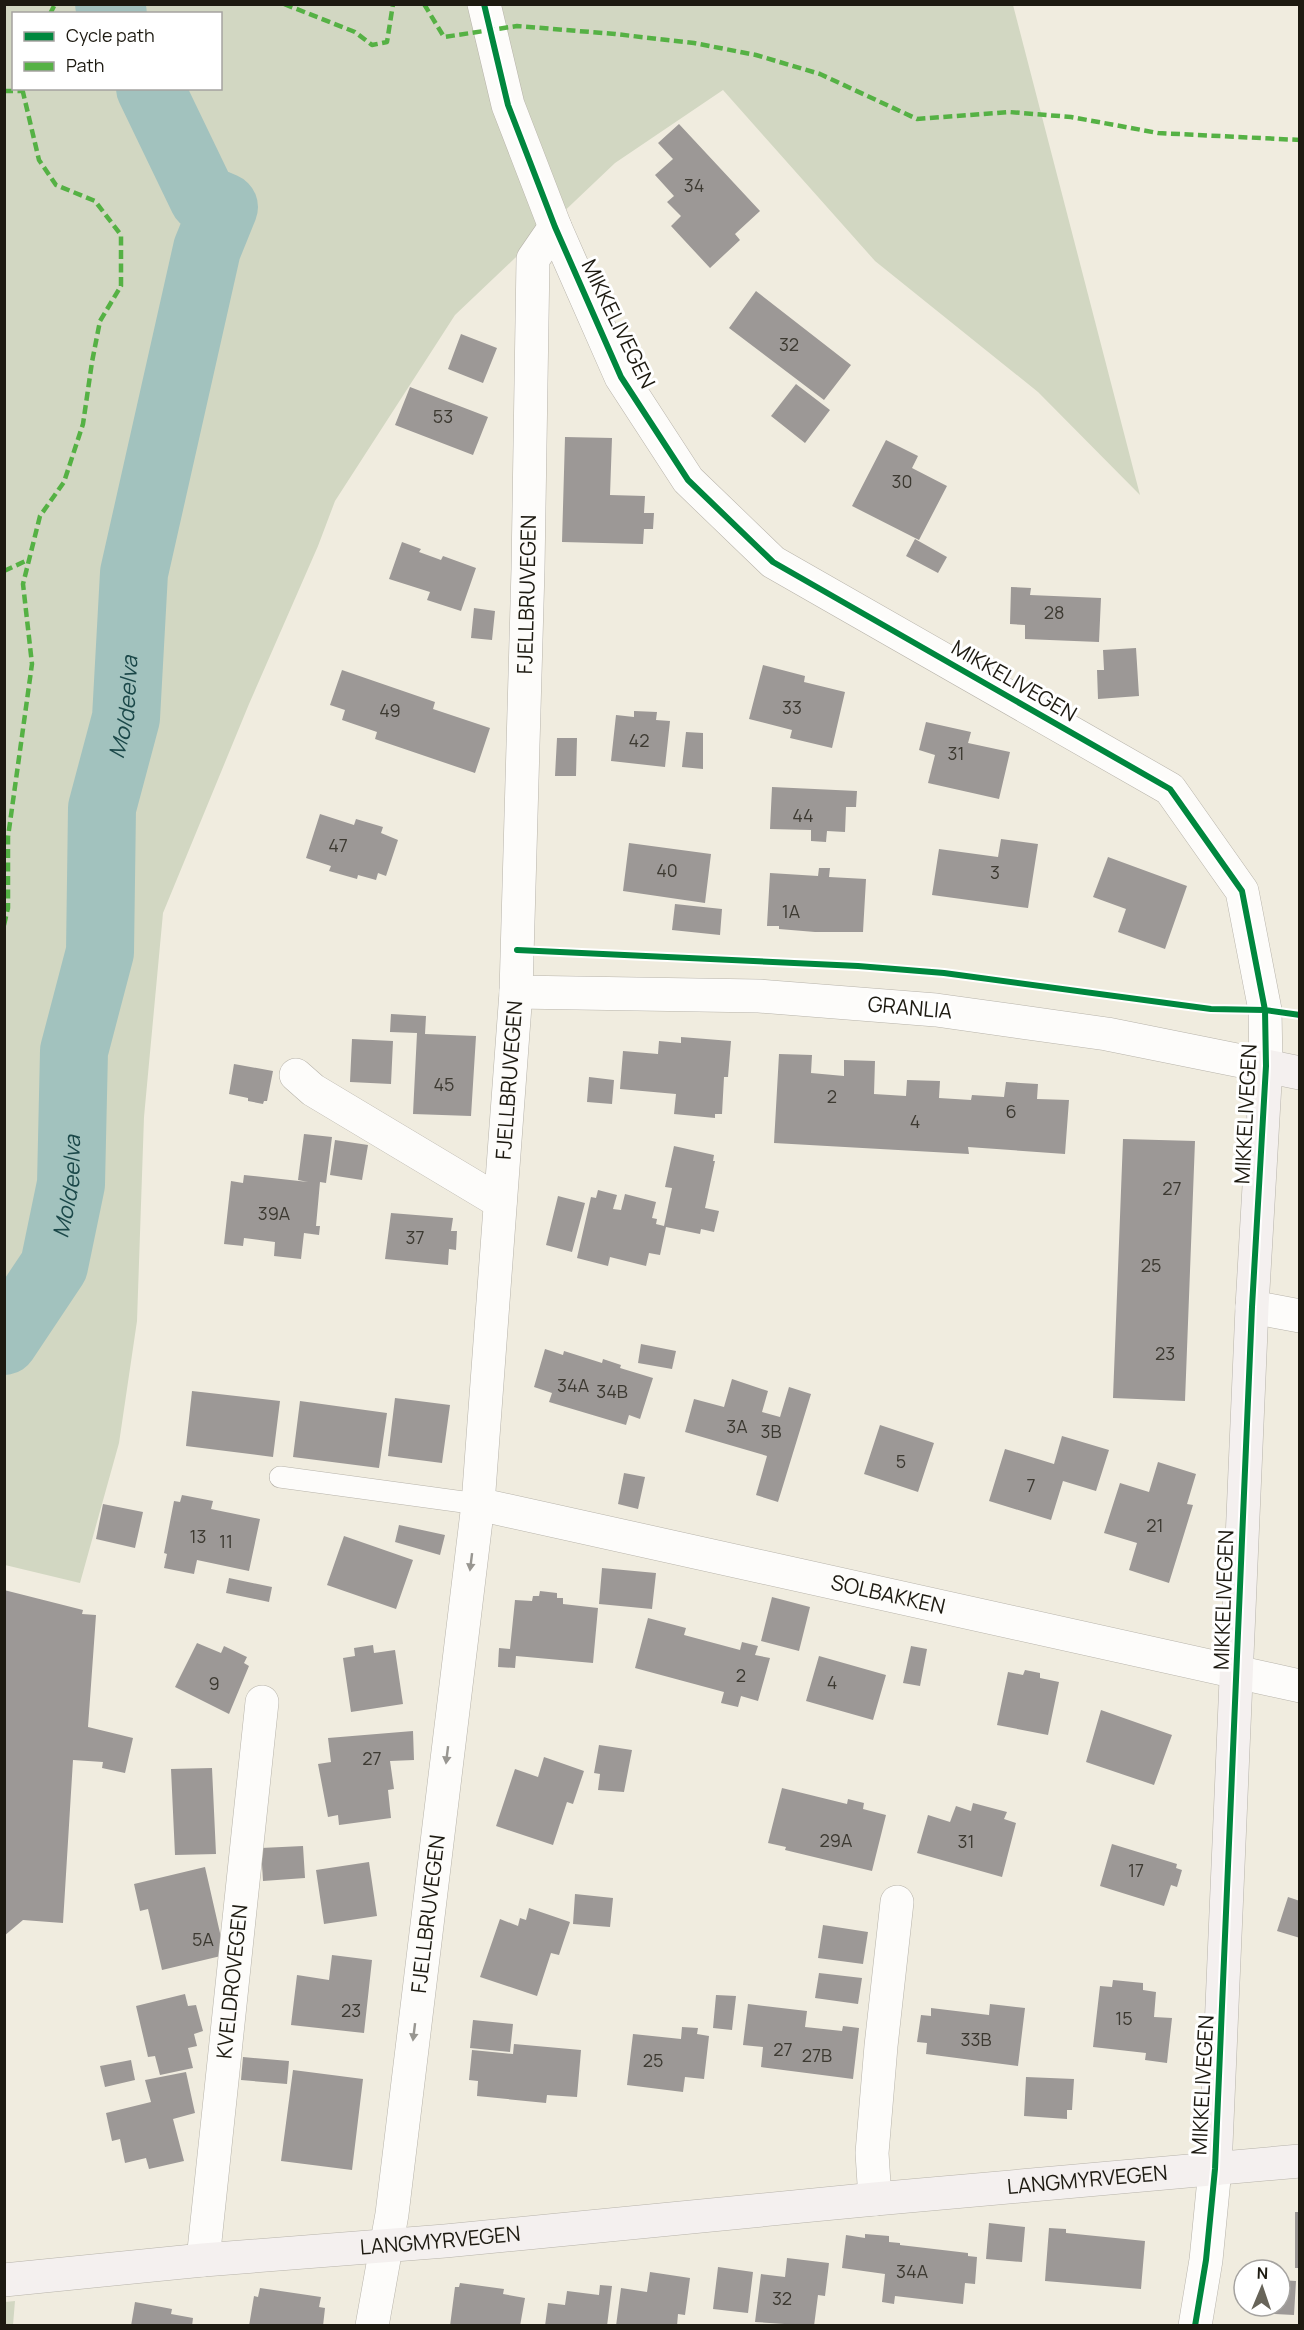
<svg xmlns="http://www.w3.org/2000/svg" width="1304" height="2330" font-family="Manrope,sans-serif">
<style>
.green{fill:#d2d7c2;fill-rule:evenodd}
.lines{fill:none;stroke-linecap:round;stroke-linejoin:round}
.river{stroke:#a2c2be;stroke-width:68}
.building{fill:#9c9896}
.lane-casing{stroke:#b7b3aa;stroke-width:22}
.street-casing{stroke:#b7b3aa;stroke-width:34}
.secondary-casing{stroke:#b7b3aa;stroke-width:34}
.lane{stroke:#fdfcfa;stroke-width:21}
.street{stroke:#fdfcfa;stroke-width:33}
.secondary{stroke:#f4f0ef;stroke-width:33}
.quiet{stroke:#55b144;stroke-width:4.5;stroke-dasharray:9 4.5;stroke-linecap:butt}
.cycleway-casing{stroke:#fff;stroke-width:10}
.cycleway{stroke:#00873e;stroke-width:6}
.oneway{fill:#989691}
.labels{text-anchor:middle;stroke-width:6;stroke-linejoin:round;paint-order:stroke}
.number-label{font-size:18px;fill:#3d3a32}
.street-label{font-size:21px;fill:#1d1a11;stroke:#fff}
.water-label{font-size:22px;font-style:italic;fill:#1b4849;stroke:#fff}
</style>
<rect width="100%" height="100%" fill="#f0ecdf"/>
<path class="green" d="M5,5H1013L1140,495L1038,392L875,261L723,90L615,163L455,315L335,501L318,546L249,704L163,913L144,1117L137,1321L119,1443L80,1583L5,1565ZM14,14H220V88H14Z
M15,2301L13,2325H5V2302Z"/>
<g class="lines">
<g class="river">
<path d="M109,4L113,14"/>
<path id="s1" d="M4,1341L54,1266L71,1184L74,1051L100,952L102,808L126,718L134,573L207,249L224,207L203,198L150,88"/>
</g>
</g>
<path class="building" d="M679,124L760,211L735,234L740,240L710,268L671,226L681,216L667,202L674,196L655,175L673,159L658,143Z
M756,291L851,365L824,400L729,328Z
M461,334L497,348L483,383L448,369Z
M796,384L830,410L805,443L771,416Z
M410,387L488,417L473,455L395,425Z
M565,437L612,438L610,495L645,496L644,513H654L653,529H644L643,544L562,542Z
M886,440L918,456L912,468L947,486L919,540L852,506Z
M915,539L947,557L938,573L906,556Z
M402,542L421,549L419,552L441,560L443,556L476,568L461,611L427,600L430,592L389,579Z
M1011,587L1031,588L1030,595L1101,598L1099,642L1025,639V625L1010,624Z
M474,608L495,611L492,640L471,638Z
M1136,648L1139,696L1098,699L1097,670H1104L1103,650Z
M763,665L805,676L804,682L845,692L832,748L790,738L792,730L749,719Z
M342,670L435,702L433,709L490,728L475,773L375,739L377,732L342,720L345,710L330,705Z
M634,711L657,712L656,720L670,721L665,767L611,761L616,715L634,717Z
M926,722L971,732L968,743L1010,752L999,799L928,783L935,755L919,750Z
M686,732L703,733V769L682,767Z
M557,738H577L576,776H555Z
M772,787L857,791L856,807H846L845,832L827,831L826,842L811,841V830L770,829Z
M320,814L354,825L356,819L383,827L381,833L398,840L386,876L378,873L376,880L358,875L357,879L329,871L331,866L306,858Z
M1001,839L1038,844L1028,908L932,895L939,849L998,857Z
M629,843L711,854L705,903L623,891Z
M1108,857L1187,886L1165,949L1118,932L1126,909L1093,897Z
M819,868H830L829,877L866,879L863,932H815L779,929V926H767L770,873L818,876Z
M675,904L722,909L720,935L672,930Z
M391,1014L426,1016L425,1034L476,1036L471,1116L413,1114L417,1033L390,1032Z
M681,1037L731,1041L728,1077H724L722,1114H715V1118L674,1114L676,1094L620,1089L623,1051L658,1054L659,1041L681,1043Z
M352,1039L393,1041L391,1084L350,1082Z
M779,1054L812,1055L811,1073L844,1076V1060L875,1061L874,1094L906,1096L907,1080L940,1081L939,1098L971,1100L972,1095L1004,1097L1006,1082L1038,1084L1037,1099L1069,1100L1065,1154L968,1147L969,1154L774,1143Z
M234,1064L273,1071L267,1101H264L263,1104L248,1101V1098L229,1094Z
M589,1077L614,1080L612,1104L587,1102Z
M304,1134L332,1137L326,1183L320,1182L316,1226H320L319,1235L304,1233L301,1259L274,1256L275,1242L244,1238L243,1246L224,1244L231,1181L243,1183L244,1175L308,1182L298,1180Z
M1123,1139L1195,1141L1185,1401L1113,1398Z
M335,1140L368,1145L362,1180L330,1175Z
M674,1146L714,1155L713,1161H715L705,1208L719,1211L714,1232L701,1229L700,1234L666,1227L660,1255L649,1253L646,1266L610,1257L608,1266L577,1258L591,1197L596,1198L598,1190L617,1195L613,1209L621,1210L625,1194L656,1202L652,1218L657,1219L656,1224L664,1226L672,1188L665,1187Z
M558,1196L585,1203L572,1252L546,1245Z
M391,1213L453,1218L451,1231H457L456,1250L449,1249L448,1265L385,1259Z
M641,1344L676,1351L672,1369L638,1363Z
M545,1349L563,1355L564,1351L602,1363L603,1359L621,1365L620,1368L653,1378L640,1419L629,1415L626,1425L549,1402L552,1393L534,1387Z
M732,1379L768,1391L762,1412L780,1417L789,1387L811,1394L778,1502L756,1495L767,1456L685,1432L694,1399L724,1407Z
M192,1391L280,1401L273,1457L186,1446Z
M395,1398L450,1405L442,1463L388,1456Z
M300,1401L387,1413L379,1468L293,1457Z
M880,1425L934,1443L918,1492L864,1474Z
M1062,1436L1109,1450L1096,1491L1063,1481L1051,1520L989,1501L1005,1449L1054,1464Z
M1158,1462L1196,1474L1187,1504L1193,1505L1169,1583L1129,1570L1137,1543L1104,1533L1120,1483L1149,1492Z
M624,1473L645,1477L638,1509L618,1504Z
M182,1495L213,1501L211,1509L260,1519L249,1571L197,1560L194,1574L164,1568L167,1554L164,1553L174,1501L180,1502Z
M103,1504L143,1512L135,1548L96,1539Z
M399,1525L445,1535L440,1555L395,1542Z
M344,1536L413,1560L396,1609L327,1585Z
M602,1568L656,1573L652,1609L599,1604Z
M229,1578L272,1587L269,1602L226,1593Z
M4,1590L83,1610L82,1614L96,1615L88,1727L133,1738L125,1773L102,1768L103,1762L73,1760L63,1923L23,1920L4,1936Z
M540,1591L557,1593V1598H563V1604L598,1608L593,1663L516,1656L515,1668L498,1667L499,1648L510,1649L515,1600L532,1601L533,1596H539Z
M772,1597L810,1607L799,1651L761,1641Z
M648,1618L686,1628L684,1635L740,1650L742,1642L758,1646L755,1655L770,1658L758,1701L741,1696L738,1707L721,1703L724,1692L635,1668Z
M197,1643L221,1653L224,1646L247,1657L244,1663L249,1666L229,1714L175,1687Z
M373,1645L374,1653L395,1650L403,1704L351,1712L343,1658L355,1656L354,1648Z
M911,1646L927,1649L920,1686L903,1683Z
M819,1656L886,1675L873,1720L806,1701Z
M1025,1670L1040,1673V1678L1059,1682L1048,1735L997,1725L1008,1672L1023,1675Z
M1101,1710L1172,1735L1154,1785L1086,1762Z
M413,1731L414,1760L390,1761L394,1789L388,1790L391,1818L339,1825L338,1815L328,1817L318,1764L331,1762L328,1738Z
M599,1745L632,1750L624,1792L598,1790L600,1774L594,1773Z
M544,1757L584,1771L573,1804L567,1802L553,1845L496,1826L515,1769L538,1777Z
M212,1768L216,1854L175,1855L171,1769Z
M782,1788L847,1804L848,1799L864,1803L863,1809L886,1815L872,1871L785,1850L786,1847L768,1843Z
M973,1803L1007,1812L1004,1819L1016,1823L1002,1877L917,1853L928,1815L950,1822L956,1806L971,1811Z
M1112,1844L1177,1864L1176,1868L1182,1870L1177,1887L1171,1885L1164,1906L1100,1886Z
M303,1846L305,1878L263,1881L261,1848Z
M369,1862L377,1916L324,1924L316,1870Z
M205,1867L225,1955L162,1970L148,1909L140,1911L134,1884Z
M575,1894L613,1898L610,1927L573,1924Z
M1288,1897L1300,1901V1938L1277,1931Z
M529,1908L570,1922L559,1955L551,1953L537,1996L480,1977L500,1919L518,1926L520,1918L526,1920Z
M823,1925L868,1932L863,1964L818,1958Z
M332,1955L372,1960L364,2033L291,2025L297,1975L329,1980Z
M819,1973L862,1978L858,2004L815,1998Z
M1113,1980L1143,1983V1990L1156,1992L1154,2017L1172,2018L1167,2063L1145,2060L1146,2053L1093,2047L1100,1986L1112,1987Z
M185,1994L188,2006L196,2005L203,2031L194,2034L197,2046L188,2048L193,2068L160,2075L155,2056L148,2057L136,2006Z
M716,1995L736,1996L732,2030L713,2028Z
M748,2004L807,2011L805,2027L842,2031L843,2026L859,2028L853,2079L761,2067L763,2047L743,2045Z
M990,2004L1025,2008L1018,2066L926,2054L927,2043L917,2042L921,2015L931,2016V2008L989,2015Z
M473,2020L513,2024L510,2052L470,2048Z
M682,2027L698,2028L697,2034L709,2036L704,2079L685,2077L683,2092L627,2085L633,2034L681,2039Z
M514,2044L581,2050L577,2097L547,2095L546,2103L477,2096L478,2081L469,2080L472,2050L513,2054Z
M243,2057L289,2061L287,2084L241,2080Z
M131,2060L135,2080L105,2087L100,2066Z
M293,2070L363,2079L352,2170L281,2161Z
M186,2072L195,2113L173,2119L184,2161L149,2169L146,2158L125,2163L120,2139L112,2141L106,2113L151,2102L145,2080Z
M1026,2077L1074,2079L1072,2110H1067V2119L1024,2116Z
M1295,2212H1300V2268H1295Z
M989,2223L1025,2227L1022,2262L986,2259Z
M1049,2228L1066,2229V2233L1145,2241L1141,2289L1045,2281Z
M865,2234L889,2236V2242L900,2243V2245L968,2253V2256L977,2257L975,2284L965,2283L963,2304L895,2296L894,2304L882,2302L885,2274L842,2268L846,2235L865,2238Z
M787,2258L829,2263L825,2296L818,2295L814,2326L755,2322L761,2274L785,2277Z
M718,2267L753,2272L748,2313L713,2309Z
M650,2272L690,2278L685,2315L678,2314L677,2326H616L621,2288L647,2292Z
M1280,2280L1296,2281L1294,2315L1257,2313L1258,2306H1280Z
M460,2283L504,2289L503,2294L525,2298L520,2326H450L455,2287H459Z
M600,2285L612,2286L607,2326H545L548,2303L565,2305L567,2291L599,2295Z
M260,2288L321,2297L319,2307L325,2308L323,2326H249L254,2296L258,2297Z
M135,2302L172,2309L171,2314L193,2318L192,2326H131Z"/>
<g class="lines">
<defs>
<path id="lane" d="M280,1477L478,1504"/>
<g id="street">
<path d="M484,4L508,105L555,227L621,377L688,480L773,562L1170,789L1242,891L1265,1010L1266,1066L1107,1034L936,1010L759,996L516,992"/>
<path d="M296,1075L313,1090L500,1202"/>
<path d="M1252,1307L1300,1316"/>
<path id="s2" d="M478,1504L1300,1686"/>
<path d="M875,2199L872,2153L881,2046L897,1902"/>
<path id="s3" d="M203,2260L262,1702"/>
<path id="s4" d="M372,2326L392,2214L478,1504L516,992L528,569L533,259L555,227"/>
<path d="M1195,2326L1206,2260L1215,2169"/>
</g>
<g id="secondary">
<path d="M1215,2169L1252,1307L1266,1066L1300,1073"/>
<path id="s5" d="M4,2280L203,2260L445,2241L875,2199L1300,2161"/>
</g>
</defs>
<use href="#lane" class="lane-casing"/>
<use href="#street" class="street-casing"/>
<use href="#secondary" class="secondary-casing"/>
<use href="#lane" class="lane"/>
<use href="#street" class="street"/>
<use href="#secondary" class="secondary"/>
<path class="quiet" d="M284,4L355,32L372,45L387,42L393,4
M424,4L444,37L517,26L615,34L694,43L756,55L820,74L917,119L1009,112L1071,117L1158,133L1300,140
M50,14L55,4
M4,91H21
M4,571L30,559
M4,925L8,908V837L32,664L23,584L40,516L64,482L83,424L92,362L100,321L121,286V235L95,201L56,185L39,160L22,88"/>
<defs>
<path id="cycleway" d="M484,4L508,105L555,227L621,377L688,480L773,562L1170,789L1242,891L1265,1010L1266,1066L1252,1307L1215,2169L1206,2260L1195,2326
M517,950L858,966L944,973L1211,1009L1265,1010L1300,1015"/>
</defs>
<use href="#cycleway" class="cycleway-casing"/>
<use href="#cycleway" class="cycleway"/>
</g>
<defs><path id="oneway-solid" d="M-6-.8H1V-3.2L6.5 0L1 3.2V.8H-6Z" transform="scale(1.5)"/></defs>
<g class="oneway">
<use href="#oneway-solid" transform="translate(471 1562) rotate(97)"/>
<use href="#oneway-solid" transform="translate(447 1755) rotate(97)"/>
<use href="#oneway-solid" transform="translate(414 2032) rotate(97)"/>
</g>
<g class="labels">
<g class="number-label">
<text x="694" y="192">34</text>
<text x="789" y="351">32</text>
<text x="443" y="423">53</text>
<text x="902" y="488">30</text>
<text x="1054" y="619">28</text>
<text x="792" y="714">33</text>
<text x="390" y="717">49</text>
<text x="639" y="747">42</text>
<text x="956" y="760">31</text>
<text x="803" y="822">44</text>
<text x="338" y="852">47</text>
<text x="667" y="877">40</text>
<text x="995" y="879">3</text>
<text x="791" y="918">1A</text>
<text x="444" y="1091">45</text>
<text x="832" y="1103">2</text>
<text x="1011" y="1118">6</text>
<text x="915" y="1128">4</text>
<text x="1172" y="1195">27</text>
<text x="274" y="1220">39A</text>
<text x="415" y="1244">37</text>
<text x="1151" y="1272">25</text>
<text x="1165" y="1360">23</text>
<text x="573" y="1392">34A</text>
<text x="612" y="1398">34B</text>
<text x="737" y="1433">3A</text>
<text x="771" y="1438">3B</text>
<text x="901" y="1468">5</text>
<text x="1031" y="1492">7</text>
<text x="1155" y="1532">21</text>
<text x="198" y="1543">13</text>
<text x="226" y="1548">11</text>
<text x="741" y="1682">2</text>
<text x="832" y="1689">4</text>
<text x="214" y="1690">9</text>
<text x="372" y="1765">27</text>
<text x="836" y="1847">29A</text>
<text x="966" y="1848">31</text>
<text x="1136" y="1877">17</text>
<text x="203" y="1946">5A</text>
<text x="351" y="2017">23</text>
<text x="1124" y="2025">15</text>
<text x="976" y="2046">33B</text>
<text x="783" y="2056">27</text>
<text x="817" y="2062">27B</text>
<text x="653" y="2067">25</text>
<text x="912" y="2278">34A</text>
<text x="782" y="2305">32</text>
</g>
<g class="street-label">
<text transform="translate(618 324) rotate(64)" y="7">MIKKELIVEGEN</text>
<text dy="7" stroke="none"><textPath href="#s4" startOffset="1740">FJELLBRUVEGEN</textPath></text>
<text transform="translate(1014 681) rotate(30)" y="7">MIKKELIVEGEN</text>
<text transform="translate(910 1008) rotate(5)" y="7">GRANLIA</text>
<text dy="7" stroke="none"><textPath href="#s4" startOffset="1254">FJELLBRUVEGEN</textPath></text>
<text transform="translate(1246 1114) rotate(-87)" y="7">MIKKELIVEGEN</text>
<text dy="7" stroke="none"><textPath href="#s2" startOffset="420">SOLBAKKEN</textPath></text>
<text transform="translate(1224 1600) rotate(-88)" y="7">MIKKELIVEGEN</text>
<text dy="7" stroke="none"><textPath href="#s4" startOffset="416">FJELLBRUVEGEN</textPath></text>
<text dy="7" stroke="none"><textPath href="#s3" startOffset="280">KVELDROVEGEN</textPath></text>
<text transform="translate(1203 2085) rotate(-87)" y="7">MIKKELIVEGEN</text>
<text dy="7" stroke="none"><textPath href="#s5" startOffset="1088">LANGMYRVEGEN</textPath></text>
<text dy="7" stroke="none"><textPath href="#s5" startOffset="438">LANGMYRVEGEN</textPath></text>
</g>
<g class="water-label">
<text dy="8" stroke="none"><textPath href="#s1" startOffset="657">Moldeelva</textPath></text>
<text dy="8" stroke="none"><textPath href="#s1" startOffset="171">Moldeelva</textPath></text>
</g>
</g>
<rect width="1304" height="2330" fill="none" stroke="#1d1a11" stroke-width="12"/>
<rect x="12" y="12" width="210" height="78" fill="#ffffff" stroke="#a5a3a0" stroke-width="1.5"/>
<rect x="24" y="32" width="30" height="9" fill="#00873e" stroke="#a5a3a0" stroke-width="1.5"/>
<text x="66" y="42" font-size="18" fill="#1d1a11">Cycle path</text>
<rect x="24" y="62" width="30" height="9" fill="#55b144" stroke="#a5a3a0" stroke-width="1.5"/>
<text x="66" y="72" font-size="18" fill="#1d1a11">Path</text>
<g transform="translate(1262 2288) rotate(2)"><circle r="28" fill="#ffffff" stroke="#a5a3a0" stroke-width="1.5"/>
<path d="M0-4.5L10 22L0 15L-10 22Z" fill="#676459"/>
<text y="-9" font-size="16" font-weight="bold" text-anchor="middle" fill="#1d1a11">N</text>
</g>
</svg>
